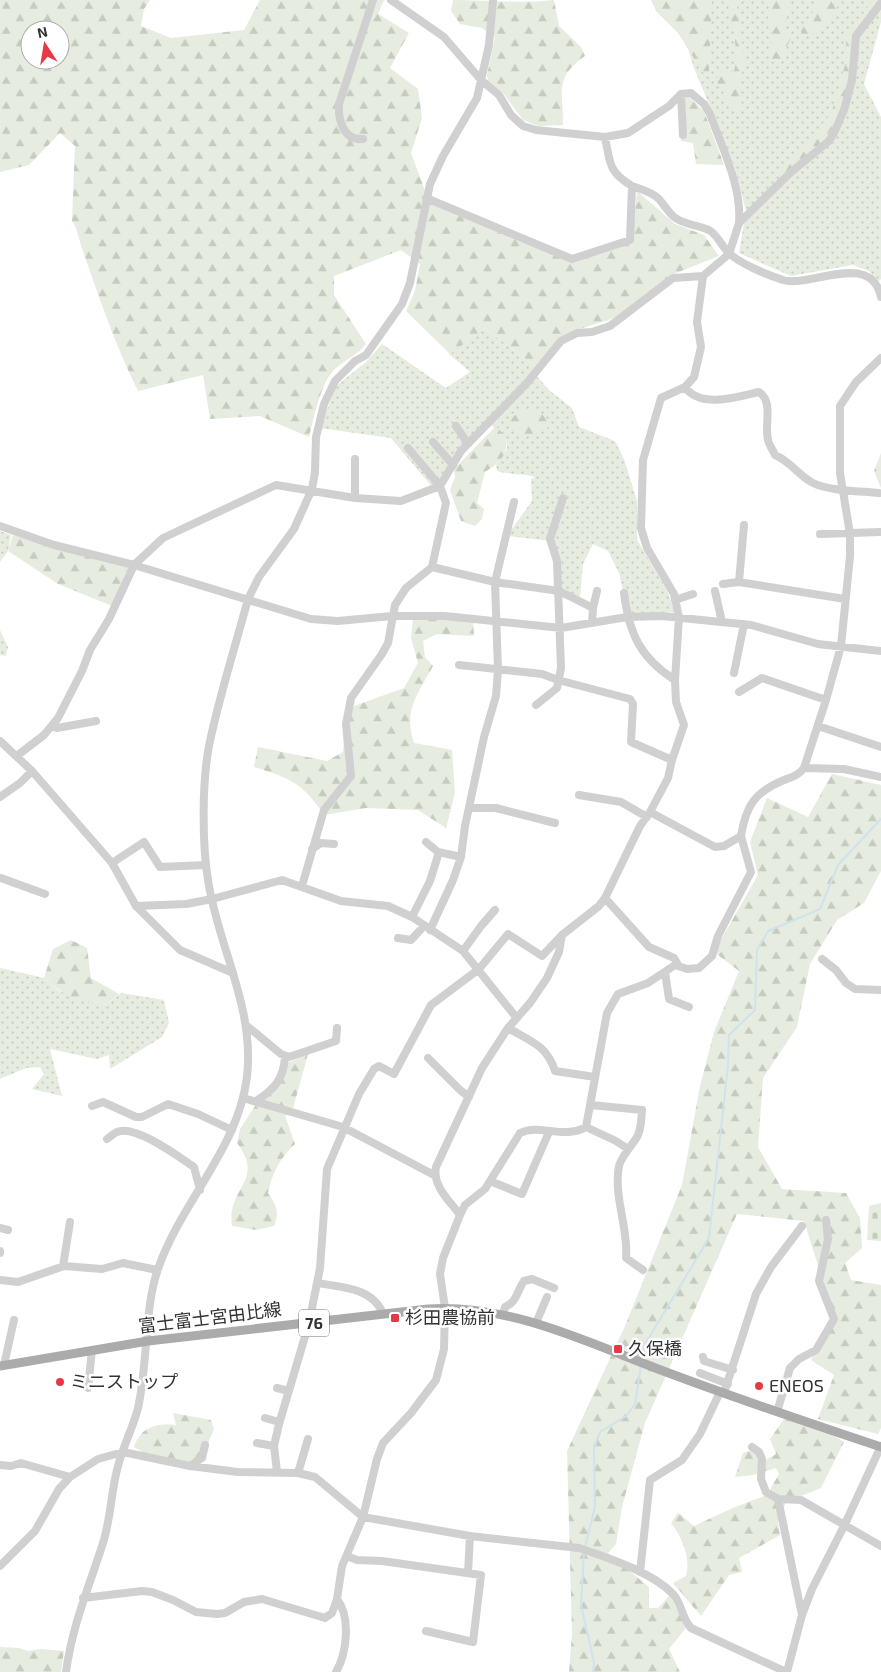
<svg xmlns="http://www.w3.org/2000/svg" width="881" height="1672" font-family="'Exo 2','Noto Sans JP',sans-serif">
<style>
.grass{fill:url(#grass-dots)}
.forest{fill:url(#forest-firs);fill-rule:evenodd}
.cemetery{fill:url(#cemetery-stones)}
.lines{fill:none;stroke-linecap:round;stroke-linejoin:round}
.stream{stroke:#cfe2ee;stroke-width:2}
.minor{stroke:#d0d0d0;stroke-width:8}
.major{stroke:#ababab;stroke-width:9}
.poi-dot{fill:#e63946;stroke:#fff;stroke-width:2}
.labels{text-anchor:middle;stroke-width:5;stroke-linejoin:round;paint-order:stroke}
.shield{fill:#fff;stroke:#707070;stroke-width:1}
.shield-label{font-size:16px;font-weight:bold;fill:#333}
.street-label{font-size:18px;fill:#333;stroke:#fff}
.poi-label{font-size:18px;fill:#333;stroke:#fff;text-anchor:start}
</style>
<defs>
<pattern id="grass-dots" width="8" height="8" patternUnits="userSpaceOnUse" patternTransform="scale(1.25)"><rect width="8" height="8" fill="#e6ecdf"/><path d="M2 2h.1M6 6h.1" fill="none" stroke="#c6cbc0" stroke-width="1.8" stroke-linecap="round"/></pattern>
<pattern id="forest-firs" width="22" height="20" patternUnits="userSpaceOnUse" patternTransform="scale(1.25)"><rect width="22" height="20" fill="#e6ecdf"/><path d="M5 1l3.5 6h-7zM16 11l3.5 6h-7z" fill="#c6cbc0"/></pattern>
<pattern id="cemetery-stones" width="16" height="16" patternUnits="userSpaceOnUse" patternTransform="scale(1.25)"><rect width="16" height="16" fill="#e6ecdf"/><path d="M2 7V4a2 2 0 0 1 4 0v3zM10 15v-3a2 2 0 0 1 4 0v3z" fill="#c6cbc0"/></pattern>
</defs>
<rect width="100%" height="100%" fill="#fff"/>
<path class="grass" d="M673,0H881V22L864,84L881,117V279L879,281L869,271L853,265L791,276L739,253L746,211L735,168L694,68Z
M485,328L536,367L479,433L445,481L433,488L391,438L320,428L336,386L366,362L382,344L446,388L470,372L449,354Z
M534,373L549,390L572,408L579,427L615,441L624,459L637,501V540L667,590L675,612L628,614L619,573L608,551L593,544L583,564L580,597L557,591L550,541L507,536L532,501L531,479L535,477C522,473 510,475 497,471L496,465L507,449V439L491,425Z
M0,531L11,535L8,551L0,562Z
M0,630L8,647L6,656L0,655Z
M0,968L44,978L59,991L105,1005L121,993L164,1000L169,1023L162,1037L110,1069L109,1055L97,1059L50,1049L62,1096L32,1089L44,1074L40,1067L26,1068L0,1079Z"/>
<path class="forest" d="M0,0H150L144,9L141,26L171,38L244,30L260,0H384L378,14L409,33L390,68L418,89L422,118L411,153L430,204L570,262L632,242L637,191L675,224L704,235L719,256L671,275L614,318L580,329L536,367L485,328L450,354L406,311L415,291L420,264L401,250L334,276V295L366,344C357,355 347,359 336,368C321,380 314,418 309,437L260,416L210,419L203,375L138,391C116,347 100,300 84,254C79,243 79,231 72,221L75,146L60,133L29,165L0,172ZM30,30H60V60H30Z
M453,0C487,0 521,4 554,0L559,26L581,47L585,56C554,78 563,90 563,125L538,126L523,120L503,93L488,82L487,75L495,37L482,28L460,24L451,11Z
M651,0H712L709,71L704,74L678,33L656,11Z
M727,0H736L745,63L738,84L742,108L736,114L716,80L721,70L734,71C740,54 731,18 727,0Z
M769,0H790L785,27L791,38L780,61L770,62L769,51L774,35L768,27Z
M821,0H840C833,19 823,33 802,37L801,30Z
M873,0H881V4L864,33L844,110L825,139L782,177L781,171L831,114L847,58L846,37Z
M688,96L704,111L724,165L696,164L693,143L681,141L680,103Z
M881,119V260L879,151Z
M523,410L540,411L550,425C535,439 522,439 509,425L511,418Z
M496,426L507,439C506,458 500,462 485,472L477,503L484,509L482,519L475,526L461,521L450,490L455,477L454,469Z
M881,453V488L874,471Z
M13,535L129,565L112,606L58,584L8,551Z
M413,618L473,621L474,636L437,634L423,641L425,657L433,666C418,694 403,710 414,743L452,750L455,793L446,828L418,810L366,808L324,815C303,783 290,778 254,767L258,747L327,761L343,752L345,726L354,706L404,688L418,663L411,638Z
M832,774L881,785V871L864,903L837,920L810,964L797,1027L763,1078L758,1147L782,1189L846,1193L860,1218L862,1248L845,1263L851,1280L881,1285V1428L878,1434L818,1419L834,1375L811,1360L833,1313L804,1221L737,1214L645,1423L622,1507L616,1544L608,1553L649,1587V1608H658L670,1595L686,1628L669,1649L680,1672H569L572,1633L567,1451L625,1326L682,1185L700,1086L714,1032L739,971L714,952L758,875L750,842L767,798L808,817Z
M71,940L87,948L91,978L119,994L105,1005C75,1001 67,998 44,978L53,949Z
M308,1054L292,1112L285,1116L295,1144C280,1158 272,1173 268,1193C276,1205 280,1211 274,1226L256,1230L232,1226C226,1188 266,1181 237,1143L240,1129L255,1106L271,1090L285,1064Z
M173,1413L211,1420L214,1429L199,1464L142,1452L134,1447C141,1427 156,1423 176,1425Z
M784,1419L827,1431L844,1442L821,1488L786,1502L778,1522L780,1535L739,1558L742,1572L729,1575L701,1616L673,1583L686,1576C691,1558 682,1537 671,1523L678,1513L694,1526L735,1507L767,1495L779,1474L776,1468L753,1475L735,1477L743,1453L752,1450L762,1462L776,1454L770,1439Z
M0,1647L19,1648L28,1651L41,1649L64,1651L61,1672H0Z"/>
<path class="cemetery" d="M881,1203V1241L867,1240L869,1206Z"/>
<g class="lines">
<path class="stream" d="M642,1361L644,1346L709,1238L728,1065L729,1035L755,1010L757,950L768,931L820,909L838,865L881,819
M585,1547L595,1507L594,1449L600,1432L626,1416L635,1404L641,1365
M584,1552L581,1605L594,1662L593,1672"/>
<path class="minor" d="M391,0L444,37L481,80L499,95L511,115L523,126L536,130L605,137L628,133L669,106L681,94L691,93L704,104L710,114C722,148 742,186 739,223
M681,94L683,135
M363,139C343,141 338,119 339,104L373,0
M632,186C641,189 652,192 659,199C664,205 668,212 674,217C684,225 698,225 709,230C717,234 722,247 729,253C740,264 768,275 783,280C810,288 871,250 881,297
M426,198L572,259L630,240L632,186C608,172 610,162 605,137
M685,387C700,409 738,397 759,392C774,402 764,425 768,440C769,445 773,450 775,455C790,461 799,476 813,483C829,491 860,491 879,493
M456,426L468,444
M433,442L453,465
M355,498V459
M744,525L739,582L845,599
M0,526L54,545L134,565L311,619L338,621L392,616H445L561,628L627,617L662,616L751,625L818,644L881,651
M820,534L881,532
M432,567L495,582L559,591L593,608L592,623
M723,584L739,582
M715,591L722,622
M624,593C629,633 640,658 675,680
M675,600L693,594
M593,608L597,591
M459,665L542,674L558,680L630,699L633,704L631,742L672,760L668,778L650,812
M734,673L744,624
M739,692L762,678L826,700
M536,705L557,688L561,668L557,561L550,539L563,498
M52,726L57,728L96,721
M818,726L881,747
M0,741L32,771L112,863L136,906L180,950L233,973
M18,755L44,735L58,718L82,671L90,650L109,619L134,565L163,538L276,485L355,498L401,501L440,486L461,451L526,384L561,341L577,333L592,332L610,326L673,278L703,276L729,254L739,223L790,173L829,141L834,133L844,110L852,80L856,36L881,3
M672,760L684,725L676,702L675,680L679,617L674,594L647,548L641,528L643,460L661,398L685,387L694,377L701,347L697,322L703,276
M804,768L844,769L881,777
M579,795L621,802L647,817
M0,797L20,783L32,771
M469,808H496L555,823
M426,842L438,852L461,857
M312,849L321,843L334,844
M112,863L144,842L160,867L206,865
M1,878L45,894
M302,886L324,810L351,776L346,724L351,698L382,654L388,643L395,605L406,588L432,567L446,503L440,486L408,448
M605,898L649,947L674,958L677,963L675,965
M136,906L186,904L212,899L282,880L341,901L388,906L412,917L463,951L516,1017
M412,917L430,881L439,852
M430,930L453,880L461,857L465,826L484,737L496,696L498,670L495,582L514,502
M398,938L411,940L424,926
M463,951L481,926L495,910
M822,959L836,970L846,983L855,989L881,990
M665,972L669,999L689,1007
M247,1026L281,1054L289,1057L336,1041L337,1028
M508,1028C530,1041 547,1045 555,1071L595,1077
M428,1058L460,1090L469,1097
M243,1098L343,1127L434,1175
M256,1101C275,1089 284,1078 285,1056
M591,1105L642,1110C641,1119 642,1128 637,1137C631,1147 622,1155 619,1166C613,1196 629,1230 626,1258L643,1270
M92,1106L103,1102L136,1117H142L168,1104L198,1114L232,1130
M586,1127L616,1141L628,1149
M107,1139C110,1137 114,1133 117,1132C135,1124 179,1157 194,1167L200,1190
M490,1181L522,1194L549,1132
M460,1215L465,1205L485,1189L520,1133C540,1123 563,1140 586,1127L607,1013L618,994L648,983L675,965L687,969L699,968L712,956L718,936L751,872L741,836
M0,1228L8,1230
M0,1253V1251
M63,1266L70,1222
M0,1280L18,1282L64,1266L102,1269L123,1263L157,1270
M317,1283C342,1287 373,1288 383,1314
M503,1314L505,1307C517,1302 517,1291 524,1281L532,1279L554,1288
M536,1323L547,1297
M703,1357L704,1361L733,1370
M4,1365L14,1320
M700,1373L728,1384
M88,1388L92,1350
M277,1388L289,1391
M724,1393L756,1294L771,1267L802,1226
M777,1412L790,1368L799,1359L816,1350L834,1319L819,1281L828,1239L826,1220
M265,1418L279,1422
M257,1443L274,1446
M752,1447L759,1452L762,1459L761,1479L766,1492L778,1499L801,1500L881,1546
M0,1465L11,1466L21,1463L70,1477
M190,1466L202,1458L205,1445
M277,1472L274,1446L279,1424L309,1323L320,1268L327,1169L359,1094L374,1069L379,1066L394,1074L431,1005L479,969L508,934L542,956L562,935
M298,1473L308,1439
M778,1499L802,1615
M347,1556L357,1560L382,1561L481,1575L473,1642L426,1631
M0,1566L35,1531L59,1489L70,1477L98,1459L123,1452L190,1466L238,1472L298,1473L315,1477L363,1517L470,1536L579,1548C608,1558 652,1572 673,1594C682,1603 681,1617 691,1628L786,1672
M640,1572L650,1480L682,1460L700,1434L720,1392
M468,1573L470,1536
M83,1598L142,1591L152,1592L173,1600L196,1612L217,1614L225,1613L244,1602L262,1599L325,1618L332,1613L337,1599
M66,1672C72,1626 89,1587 103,1543C111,1518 111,1491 118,1466C123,1446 133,1428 138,1408C148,1364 144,1309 158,1269C181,1202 238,1149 247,1077C255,1007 218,947 208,880C202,843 202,782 209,746C219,696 235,648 248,599L259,577L294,529L312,489L315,472L316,437L324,404L335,381L355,361L366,355L402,304L410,283L430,184L443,156L477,98L489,45L493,0
M336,1672C347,1653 351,1617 337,1599L342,1566L363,1517L377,1459L383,1443L411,1413L436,1380L444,1349L445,1308L440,1274L443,1258L460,1215C450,1201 432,1186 436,1167L482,1068L508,1028L530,1003L547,978L559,952L562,935L599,906L605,898L640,826L650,812L715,847L724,846L741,836C746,805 755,792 784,780C792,777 799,775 804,768L826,700L841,646L850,556V534L840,473V406L856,382L881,358
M787,1672L802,1615L812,1589L845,1524L881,1446"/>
<path class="major" d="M0,1366L148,1341L428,1309C510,1304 584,1341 658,1369C732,1397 806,1422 881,1447"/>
</g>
<g class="poi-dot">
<rect x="390" y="1313" width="10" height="10" rx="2.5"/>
<rect x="613" y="1344" width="10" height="10" rx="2.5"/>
<circle cx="60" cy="1382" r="5"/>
<circle cx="759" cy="1386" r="5"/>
</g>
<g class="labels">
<rect class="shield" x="299" y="1309.5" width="30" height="27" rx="4"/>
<g class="shield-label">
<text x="314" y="1329">76</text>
</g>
<g class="street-label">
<text transform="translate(210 1318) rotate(-7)" y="6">富士富士宮由比線</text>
</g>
<g class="poi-label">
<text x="405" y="1324">杉田農協前</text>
<text x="628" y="1355">久保橋</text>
<text x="70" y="1388">ミニストップ</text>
<text x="769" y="1392">ENEOS</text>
</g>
</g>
<g transform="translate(45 45) rotate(348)"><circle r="24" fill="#ffffff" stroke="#adadad"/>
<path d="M0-4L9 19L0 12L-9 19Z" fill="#e63946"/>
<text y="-8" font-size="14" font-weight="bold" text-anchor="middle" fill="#333333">N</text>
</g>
</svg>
